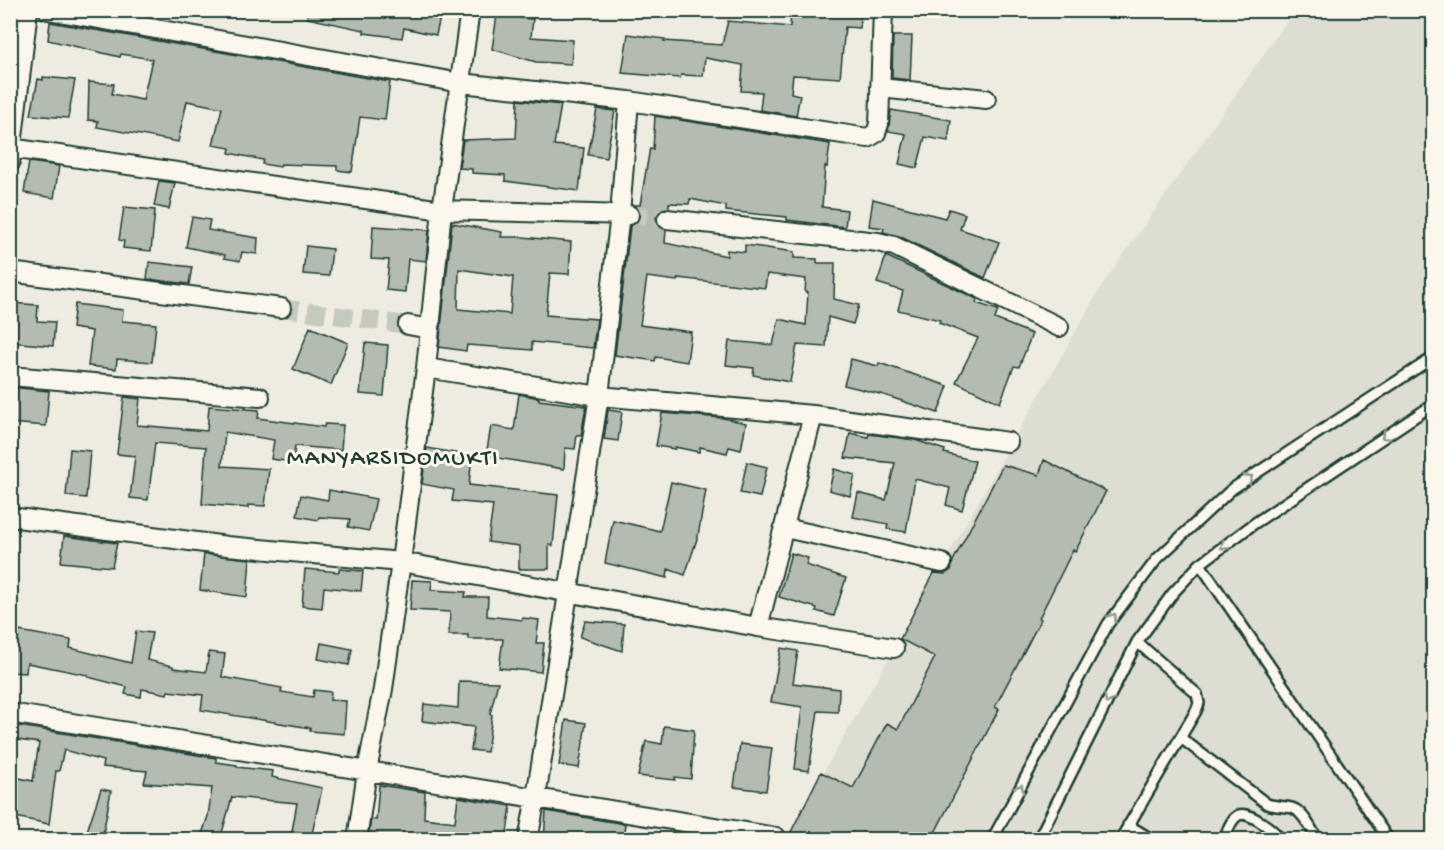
<svg xmlns="http://www.w3.org/2000/svg" width="1444" height="850" font-family="'Gochi Hand',sans-serif">
<style>
.built{fill:#ddddd2}
.building{fill:#b4bbb0;stroke:#1f3d34;stroke-width:1.5;fill-rule:evenodd}
.lines{fill:none;stroke-linecap:round;stroke-linejoin:round}
.minor-tunnel{stroke:#c5c9be;stroke-width:18;stroke-dasharray:18 9;stroke-linecap:butt}
.service-casing{stroke:#1f3d34;stroke-width:14}
.minor-casing{stroke:#1f3d34;stroke-width:22}
.service{stroke:#fbf7ec;stroke-width:9}
.minor{stroke:#fbf7ec;stroke-width:18}
.oneway{stroke:#8d9a90}
.labels{text-anchor:middle;stroke-width:6;stroke-linejoin:round;paint-order:stroke}
.quarter-label{font-size:24px;letter-spacing:1.5px;fill:#1f3d34;stroke:#fbf7ec}
</style>
<rect width="100%" height="100%" fill="#eeece1"/>
<filter id="ink" filterUnits="userSpaceOnUse"><feTurbulence type="fractalNoise" baseFrequency=".0167" numOctaves="2"/><feDisplacementMap in="SourceGraphic" scale="12" xChannelSelector="R" yChannelSelector="G"/><feConvolveMatrix kernelMatrix="1 2 1 2 8 2 1 2 1" color-interpolation-filters="sRGB"/></filter>
<g filter="url(#ink)">
<path class="built" d="M1294,11H1433V839L785,840L1101,287Z"/>
<path class="building" d="M308,10H429L441,13L436,35L404,28L402,38L364,33V30L307,18Z
M791,10H861L860,28L845,27L840,78L793,75L791,93L800,95L796,116L760,110L762,92L741,91L743,65L705,58L703,76L681,75L680,78L622,73L628,34L665,39L664,41L722,45L728,21L790,27Z
M497,15L533,19L531,37L573,40L571,64L536,62L492,49Z
M50,22L390,82L385,120L360,117L352,172L337,170V166L281,164L280,167L262,164L263,160L229,153L230,148L213,145L222,108L187,101L178,142L97,127L98,121L88,120L89,82L114,84L112,94L143,100L152,59L121,54L120,57L48,40Z
M893,36H912L910,80L892,78Z
M43,77L75,80L68,118L31,115L38,79L43,80Z
M518,100L561,105L554,145L584,148L579,191L505,181V175L472,173V169L459,168L463,140L516,138Z
M597,109L615,111L606,158L588,155Z
M891,110L951,120L948,141L925,137L917,168L899,164L906,134L888,131Z
M655,116L830,144L827,167L825,166L822,207L847,210L845,227L787,220V217L726,211V206L690,199L689,204L669,203V208L662,209L656,217L657,224L666,230L665,243L727,256V250L745,252V245L767,248L794,252V258L817,259V263H835L834,299L859,305L853,324L828,317L826,347L797,345L790,382L753,375L754,368L726,365L729,341L773,345L779,319L806,325L808,292H805L806,279L767,274L765,288L678,278L677,281L647,277L640,325L691,332L687,362L656,357L655,361L615,355L630,226L638,221L640,216L639,209L633,205H640L650,148L653,149Z
M29,162L59,166L54,198L24,193Z
M159,181L175,183L169,209L154,206Z
M873,199L945,218L949,209L965,214L960,229L999,242L985,278L899,236L883,232L884,228L869,226Z
M124,207L155,210L151,251L123,248L124,241L119,240Z
M192,217L210,220L208,230L258,238L257,254L242,252L240,261L224,258L225,255L186,247Z
M452,223L502,232L501,237H523L571,242L569,274L550,273L546,315L597,319L593,348L532,342V350L467,345L466,351L439,347ZM459,269L513,277L510,314L458,309Z
M373,226L429,230L426,261L408,259L405,292L386,290L389,260L371,259Z
M306,246L332,249L329,276L303,274Z
M886,256L977,299L976,303L998,310L995,319L1032,334L1019,367L1014,366L1000,403L956,382L978,338L939,323L940,320L898,310L903,291L877,283Z
M149,262L192,267L189,284L147,279Z
M10,303L38,305L37,321L55,322L53,346L10,342Z
M75,304L123,310L122,321L156,324L152,362L117,359L116,369L88,366L92,331L72,328Z
M310,327L348,343L331,385L293,369Z
M365,343L388,345L384,396L360,394Z
M851,359L878,366L879,363L948,386L938,413L884,395L844,385Z
M10,387L49,391L46,426L10,423Z
M519,394L539,398V400L586,406L581,436L577,435L575,449L565,448L564,469L486,456L491,426L514,430Z
M124,397L140,399L137,425L207,431L209,406L259,410L258,418L324,427L325,424L343,425L341,450L295,446L293,462L271,459L274,440L225,432L222,466L269,469L265,506L248,505V508L202,504L206,447L155,443L148,500L130,498L135,456L117,454Z
M608,410L622,412L618,441L604,439Z
M662,413L723,418L746,423L741,450L729,447L727,453L700,447L699,452L675,447V449L656,446Z
M850,433L868,437L869,434L915,440L945,450L944,453L975,461L962,510L946,505L950,488L915,479L906,532L887,529L888,524L853,517L858,493L886,500L895,463L845,458Z
M427,448L472,456L469,485L558,495L553,546L549,545V569H519V546L488,542L493,505L452,501L454,490L422,484Z
M70,449L90,451L86,498L66,496Z
M1044,460L1106,491L1075,552L1073,550L1039,618L1041,619L995,707L999,709L931,840H787L821,772L853,788L887,723L898,729L935,657L900,639L934,573L945,574L951,570L953,561L1003,465L1039,475Z
M747,462L767,467L760,497L740,493Z
M834,469L855,475L850,496L829,490Z
M671,482L706,490L698,536L685,575L668,569L667,578L605,563L613,520L660,531Z
M329,490L376,499L369,531L348,527L350,519L319,517L318,520L297,516L301,495L328,500Z
M64,536L117,543L112,567L61,562Z
M791,553L808,558L806,565L846,578L834,616L816,611L817,608L779,597Z
M204,554L250,559L247,597L200,590Z
M305,569L339,572V569L363,571L361,591L324,587L322,608L302,606Z
M412,580L432,581L431,590L466,592L465,597H488L487,616L522,620L523,618L539,620L536,643H544L541,672L499,668L503,639H468V635H449L450,612L410,610Z
M585,621L624,624L622,651L580,637Z
M19,631L71,640L70,648L131,663L136,631L152,633L147,660L173,666V668L206,672L209,652L225,654L222,677L282,688L281,692L313,697L314,690L331,692L330,700L346,701L344,734L310,731V728L201,710L203,695L168,691L167,694L142,689L141,697L125,694L127,687L88,677V675L27,663L26,673L10,672V639L18,640Z
M321,643L352,649L349,665L318,659Z
M781,648L798,651L793,683L839,689L838,712L818,711L809,771L795,769L802,707L771,702Z
M459,681L498,682L490,714L492,715L487,752L471,750L474,727L422,721L424,704L458,708Z
M566,720L586,723L579,768L559,765Z
M13,725L216,758V762L237,765V767L273,771L272,777L322,788L312,834L292,831L297,803L232,797L220,840H200L208,816L212,788L144,783L147,771L102,767L103,761L64,750L59,771H56L49,824L10,816V776L33,781L39,743L11,739Z
M664,726L694,730L691,779L675,777V780L638,776L646,741L662,744Z
M740,744L772,748L766,791L734,787Z
M379,785L425,792L424,818L455,822L458,797L511,806L506,839L486,836L485,840H368L371,819L376,820Z
M101,789L111,791L102,839L86,834Z
M546,811L625,824L623,840H544Z"/>
<g class="lines">
<path class="minor-tunnel" d="M629,215L667,219
M281,308L408,325"/>
<defs>
<path id="service" d="M1200,564L1389,840
M1181,738L1267,804C1276,807 1284,806 1292,808C1303,811 1312,831 1318,840
M1128,825L1153,840
M992,840L1108,624L1157,559L1232,489L1434,357
M1038,840L1137,642L1173,593L1200,564L1255,523L1434,404
M1120,840L1196,711L1199,703L1197,694L1137,642
M1224,840C1227,832 1231,818 1239,815C1249,811 1276,831 1280,840"/>
<path id="minor" d="M48,10L461,83L629,101L868,138L876,133L879,124L883,10
M880,88L986,99
M10,148L442,210L629,215
M10,163L28,10
M667,219L878,242L894,246L1059,327
M10,272L281,308
M408,325L430,329
M426,368L599,396L813,415L1008,442
M10,376L260,397
M10,517L227,546L401,562L758,627L894,648
M785,528L942,563
M758,627L813,415
M10,713L776,837
M357,840L367,771L383,689L401,562L426,368L442,210L470,10
M528,840L536,797L599,396L620,214L629,101"/>
</defs>
<use href="#service" class="service-casing"/>
<use href="#minor" class="minor-casing"/>
<use href="#service" class="service"/>
<use href="#minor" class="minor"/>
</g>
<defs><path id="oneway-chevron" d="M-2-3.5L2.5 0L-2 3.5" fill="none" stroke-width="1.6" stroke-linecap="round" stroke-linejoin="round" transform="scale(1.5)"/></defs>
<g class="oneway">
<use href="#oneway-chevron" transform="translate(1385 436) rotate(146)"/>
<use href="#oneway-chevron" transform="translate(1249 478) rotate(-33)"/>
<use href="#oneway-chevron" transform="translate(1224 546) rotate(143)"/>
<use href="#oneway-chevron" transform="translate(1113 617) rotate(-54)"/>
<use href="#oneway-chevron" transform="translate(1108 700) rotate(117)"/>
<use href="#oneway-chevron" transform="translate(1020 788) rotate(-62)"/>
</g>
</g>
<g class="labels">
<g class="quarter-label">
<text x="393" y="464">MANYARSIDOMUKTI</text>
</g>
</g>
<rect width="1444" height="850" fill="none" stroke="#fbf7ec" stroke-width="36"/>
<rect x="18" y="18" width="1408" height="814" fill="none" stroke="#1f3d34" stroke-width="2" filter="url(#ink)"/>
</svg>
